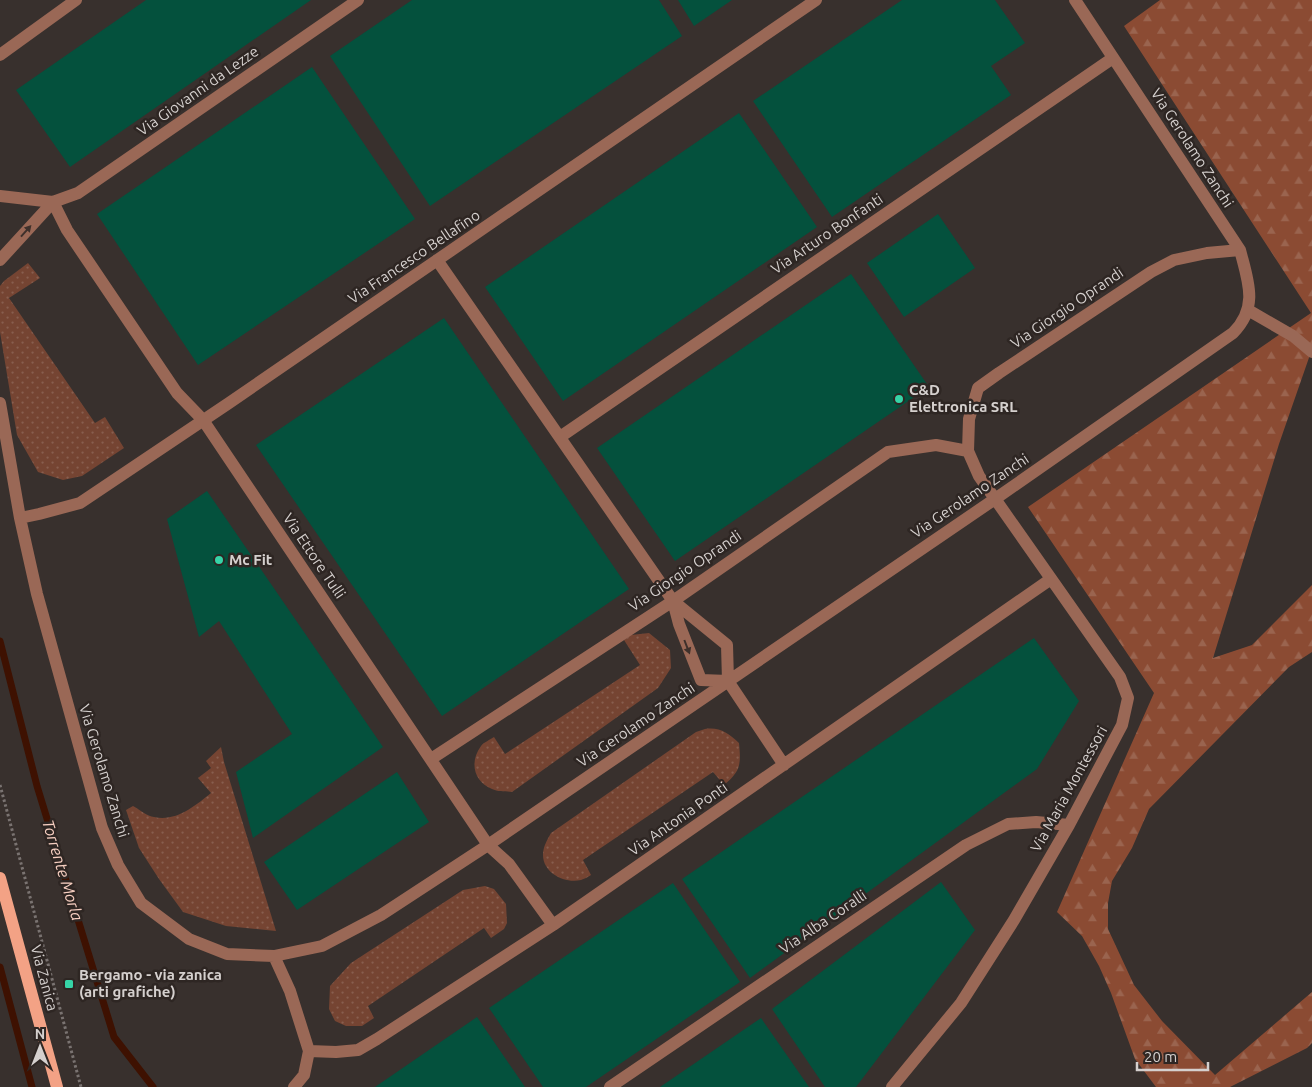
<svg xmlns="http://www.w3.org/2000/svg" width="1312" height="1087" font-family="Ubuntu,sans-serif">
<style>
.grass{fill:url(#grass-dots)}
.forest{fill:url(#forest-firs)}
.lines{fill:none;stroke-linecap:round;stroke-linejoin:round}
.stream{stroke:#3e1101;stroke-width:7}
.building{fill:#04513d}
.path{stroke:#7a7371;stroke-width:3;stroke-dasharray:2.5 2.5;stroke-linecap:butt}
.minor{stroke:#9a6856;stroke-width:12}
.major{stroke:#f3a285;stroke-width:12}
.oneway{fill:#3e302b}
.poi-dot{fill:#36d4a7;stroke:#2e2623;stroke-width:2}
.labels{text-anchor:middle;stroke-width:5;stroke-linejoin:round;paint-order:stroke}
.street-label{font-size:15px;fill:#d5d0ce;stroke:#2e2623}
.poi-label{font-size:15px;font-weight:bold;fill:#d5d0ce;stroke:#2e2623;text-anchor:start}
.water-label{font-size:16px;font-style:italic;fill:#f6cec0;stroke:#2e2623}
</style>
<defs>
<pattern id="grass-dots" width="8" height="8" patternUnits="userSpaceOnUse" patternTransform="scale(1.25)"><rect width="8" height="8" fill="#754432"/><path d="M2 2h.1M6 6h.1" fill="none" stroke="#885e4e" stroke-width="1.8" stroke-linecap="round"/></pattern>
<pattern id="forest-firs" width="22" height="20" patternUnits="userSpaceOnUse" patternTransform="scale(1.25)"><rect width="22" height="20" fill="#8b4b33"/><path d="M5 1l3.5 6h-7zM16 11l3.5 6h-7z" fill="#9a644f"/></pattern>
</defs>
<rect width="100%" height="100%" fill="#38302d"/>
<path class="grass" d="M28,263L40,278L9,298L95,423L105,417L124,448L82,476L63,480L38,472L17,435L0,332V286L4,281Z
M649,633L670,650L671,668L658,688L512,792C506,791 498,792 492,789C474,782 469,762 481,746C484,742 490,740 494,737L505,754L640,665L624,640L631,635Z
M705,729C720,727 728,733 739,743C741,764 741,771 724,785L713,772L583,860L591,875C588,877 584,879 581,880C565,884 543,873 543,855C543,847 547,840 551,833L696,732Z
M221,747L224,762L276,931L226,926L183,912L159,879L139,848L126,810L133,806C140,810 147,816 154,817C176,822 195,806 211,793L198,778L211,768L206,761Z
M485,886L494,889L506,904L507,923L504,929L491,938L484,928L368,1006L374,1018L362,1026H346L335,1021L329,1009L330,986L351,963L463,890Z"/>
<path class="forest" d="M1160,0H1312V349L1279,444L1213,658L1252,645L1312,585V652L1289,667L1149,809L1132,848L1112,881L1108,903V929L1134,985L1162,1021L1215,1075L1312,992V1043L1307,1048L1230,1087H1156L1135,1059L1111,993L1099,966L1082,936L1057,912L1154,693L1028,507L1311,313L1124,26Z"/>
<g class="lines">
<path class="stream" d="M0,641L37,786L114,1037L153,1087
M0,967L32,1087"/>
</g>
<path class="building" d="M146,0H311L70,167L16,90Z
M412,0H659L682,36L430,206L330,56Z
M678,0H732L694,26Z
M902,0H995L1025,43L991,66L1011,95L832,217L753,101Z
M312,67L415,219L198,365L97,214Z
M739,113L817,227L563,401L485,287Z
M938,214L975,268L904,317L867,263Z
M851,274L929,387L675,561L597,448Z
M444,318L629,589L442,716L256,445Z
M207,491L383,747L253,838L236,772L292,734L219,621L199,637L167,519Z
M1034,638L1079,701L1037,769L750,978L682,879Z
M397,772L429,822L297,910L264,862Z
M941,882L975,930L856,1087H825L772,1009Z
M673,883L740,982L586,1087H543L489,1008Z
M477,1017L525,1087H375Z
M761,1018L809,1087H660Z"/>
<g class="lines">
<path class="path" d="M0,785L81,1087"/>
<path class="minor" d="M0,55L76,0
M0,196L53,202L78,193L358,0
M53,202L67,230L177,393L203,420L488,845L509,864L553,925
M0,260L53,202
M437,260L673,601L727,645L728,681L784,765
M1248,310L1293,336L1312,352
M0,403L20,518L37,594L102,828L118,865L141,903L189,939L227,954L274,956L322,946L381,915L488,845L995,499L1233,333C1259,307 1248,281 1240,250L1075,0
M560,437L1113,58
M20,518L39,514L80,503L229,403L816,0
M673,601L679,624L701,680L728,681
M431,759L673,601L888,452L936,445L968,451
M274,956L290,991L309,1051L304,1075L294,1087
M309,1051L336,1052L358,1050L377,1039L553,925L1051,579
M610,1087L966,845L1008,824L1036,822L1069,825
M892,1087L961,1003L1014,920L1069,825L1122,725L1128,698L1120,677L979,476L968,451L969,419L978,388L999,373L1151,272L1174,260L1207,253L1240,250"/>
<path class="major" d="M0,878L57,1087"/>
</g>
<defs><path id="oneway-solid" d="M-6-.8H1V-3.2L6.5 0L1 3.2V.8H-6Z" transform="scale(1.25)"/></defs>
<g class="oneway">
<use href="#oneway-solid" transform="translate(26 231) rotate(-48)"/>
<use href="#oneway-solid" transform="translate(687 647) rotate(69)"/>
</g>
<g class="poi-dot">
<circle cx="899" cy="399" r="5"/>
<circle cx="219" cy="560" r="5"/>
<rect x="64" y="979" width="10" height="10" rx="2.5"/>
</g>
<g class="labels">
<g class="street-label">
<text transform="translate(198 91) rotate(-35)" y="5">Via Giovanni da Lezze</text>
<text transform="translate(1192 148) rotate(57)" y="5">Via Gerolamo Zanchi</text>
<text transform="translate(827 234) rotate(-34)" y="5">Via Arturo Bonfanti</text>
<text transform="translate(414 257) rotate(-34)" y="5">Via Francesco Bellafino</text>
<text transform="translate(1067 308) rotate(-34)" y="5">Via Giorgio Oprandi</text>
<text transform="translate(970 496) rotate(-34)" y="5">Via Gerolamo Zanchi</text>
<text transform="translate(314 556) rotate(56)" y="5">Via Ettore Tulli</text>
<text transform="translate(685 571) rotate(-34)" y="5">Via Giorgio Oprandi</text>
<text transform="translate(636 725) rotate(-34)" y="5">Via Gerolamo Zanchi</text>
<text transform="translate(104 771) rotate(73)" y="5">Via Gerolamo Zanchi</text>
<text transform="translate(1069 789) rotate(-61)" y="5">Via Maria Montessori</text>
<text transform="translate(678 819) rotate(-35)" y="5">Via Antonia Ponti</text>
<text transform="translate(823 922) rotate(-34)" y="5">Via Alba Coralli</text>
<text transform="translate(44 978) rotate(75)" y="5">Via Zanica</text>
</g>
<g class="poi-label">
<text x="909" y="395">C&amp;D<tspan x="909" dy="17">Elettronica SRL</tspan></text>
<text x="229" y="565">Mc Fit</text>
<text x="79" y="980">Bergamo - via zanica<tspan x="79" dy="17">(arti grafiche)</tspan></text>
</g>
<g class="water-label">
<text transform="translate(63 870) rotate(73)" y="6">Torrente Morla</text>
</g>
</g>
<g transform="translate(40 1047)" stroke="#2e2623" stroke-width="4" paint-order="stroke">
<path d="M0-4L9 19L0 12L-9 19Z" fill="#d5d0ce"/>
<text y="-8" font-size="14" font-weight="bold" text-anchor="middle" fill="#d5d0ce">N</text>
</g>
<path d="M1137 1062v8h71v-8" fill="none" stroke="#d5d0ce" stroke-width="2.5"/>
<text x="1144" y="1062" font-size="15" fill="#d5d0ce" stroke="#2e2623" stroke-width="4" paint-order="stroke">20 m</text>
</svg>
